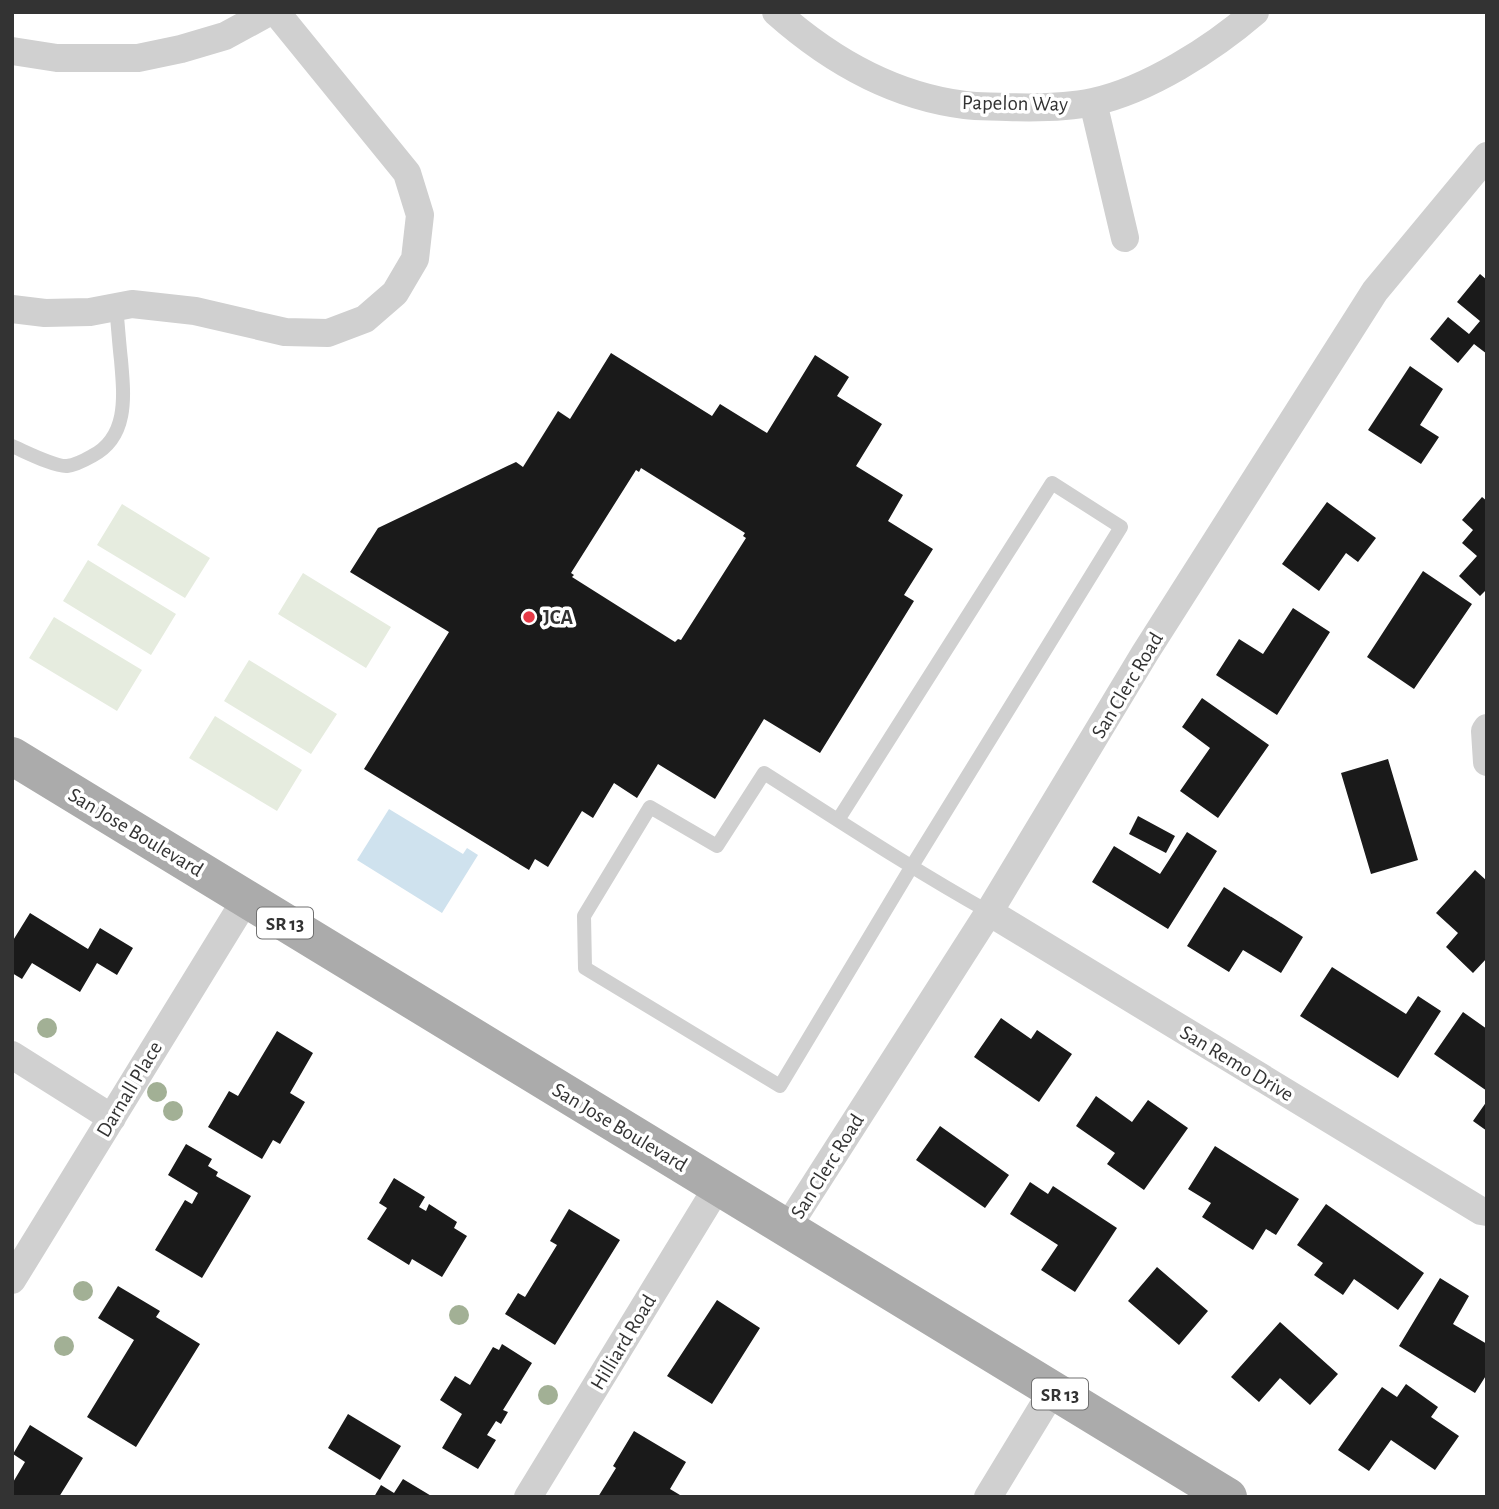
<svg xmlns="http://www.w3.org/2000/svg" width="1499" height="1509" font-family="'Alegreya Sans',sans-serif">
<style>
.green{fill:#e6ecdf}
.water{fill:#cfe2ee}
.building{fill:#1a1a1a;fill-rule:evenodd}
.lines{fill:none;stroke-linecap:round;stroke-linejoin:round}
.service{stroke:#d0d0d0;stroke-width:14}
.minor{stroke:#d0d0d0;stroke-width:28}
.primary{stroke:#ababab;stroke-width:38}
.tree{fill:#a2b095}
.poi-dot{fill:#e63946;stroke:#fff;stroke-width:2.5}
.labels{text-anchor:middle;stroke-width:7;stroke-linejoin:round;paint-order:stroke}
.shield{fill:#fff;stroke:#707070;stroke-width:2}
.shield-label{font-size:19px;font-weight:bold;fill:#333}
.street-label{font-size:21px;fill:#333;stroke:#fff}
.poi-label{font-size:21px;font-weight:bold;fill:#333;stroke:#fff;text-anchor:start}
</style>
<rect width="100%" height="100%" fill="#fff"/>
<path class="green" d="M122,504L210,558L185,598L97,545Z
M88,560L176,614L151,655L63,601Z
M303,573L391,627L366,668L278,614Z
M54,617L142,670L117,711L29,658Z
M249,660L337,714L311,754L224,701Z
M215,716L302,770L277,811L189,758Z"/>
<path class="water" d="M389,809L463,854L467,848L478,855L442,913L357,860Z"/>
<path class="building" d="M1480,274L1487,280V354L1474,344L1458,363L1430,339L1448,317L1469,334L1480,321L1457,302Z
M611,353L712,416L720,404L767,433L815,355L849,377L837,396L882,424L856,466L903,495L888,521L933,549L904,595L914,601L820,753L764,719L715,799L658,764L637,798L614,783L593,818L582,811L548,867L535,859L529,870L364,769L449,632L350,572L378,528L516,462L523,467L558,411L570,419ZM641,468L745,533L743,536L746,538L681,640L678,639L675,642L572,577L574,575L571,573L636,470L639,472Z
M1410,366L1443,389L1420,425L1439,437L1421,464L1368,430Z
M1482,497L1487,501V589L1480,596L1459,576L1477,556L1462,543L1473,530L1462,520Z
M1327,502L1376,538L1358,562L1346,553L1319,591L1282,564Z
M1423,571L1472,604L1414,689L1367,657Z
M1293,608L1330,632L1277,715L1216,675L1239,639L1263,654Z
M1202,698L1269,745L1218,818L1180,791L1210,748L1182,727Z
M1388,759L1418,860L1371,874L1341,773Z
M1138,816L1175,836L1166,853L1129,834Z
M1187,832L1217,851L1168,929L1092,882L1114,846L1160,874Z
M1475,870L1487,881V958L1473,973L1446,947L1458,933L1436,913Z
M1224,887L1303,937L1281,973L1243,950L1229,972L1187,946Z
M30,913L88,949L100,928L133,948L117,975L97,963L80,992L32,963L22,979L12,973V942Z
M1332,967L1406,1014L1418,996L1441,1011L1398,1078L1300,1016Z
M1463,1012L1487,1029V1091L1434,1054Z
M1001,1018L1031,1039L1037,1030L1072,1054L1039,1102L974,1057Z
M277,1031L313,1053L290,1093L305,1102L280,1144L273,1140L262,1159L208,1127L229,1091L238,1096Z
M1096,1096L1132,1122L1148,1100L1188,1128L1144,1190L1107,1164L1115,1153L1076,1126Z
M1487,1101V1131L1473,1121Z
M940,1126L1009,1175L985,1208L916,1160Z
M186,1144L212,1159L208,1166L218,1172L216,1176L251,1196L202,1278L155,1250L185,1200L192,1204L198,1193L168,1175Z
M1215,1146L1299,1199L1276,1235L1266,1229L1253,1250L1202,1217L1211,1203L1188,1189Z
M394,1178L425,1197L419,1207L426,1211L429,1204L457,1222L454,1228L467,1236L442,1277L412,1259L409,1265L367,1239L387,1208L379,1203Z
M1030,1182L1048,1194L1053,1186L1117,1228L1075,1292L1041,1270L1058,1245L1010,1214Z
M1326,1204L1424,1273L1398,1310L1354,1279L1343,1295L1314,1275L1323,1263L1297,1245Z
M569,1209L620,1240L555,1345L505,1314L518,1293L525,1297L557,1245L550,1241Z
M1157,1267L1208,1311L1179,1345L1128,1301Z
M1440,1278L1469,1296L1453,1324L1487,1344V1374L1475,1393L1399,1346Z
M118,1286L160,1311L156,1317L200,1344L136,1447L87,1417L134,1340L98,1318Z
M717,1300L760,1328L712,1404L667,1376Z
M1280,1322L1338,1374L1310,1405L1280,1378L1259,1402L1231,1377Z
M502,1344L532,1363L503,1410L508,1412L501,1424L496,1421L487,1435L496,1440L478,1469L442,1448L462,1414L440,1400L455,1376L470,1385L493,1347L499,1350Z
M1406,1384L1438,1407L1431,1417L1459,1436L1435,1470L1391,1440L1369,1471L1338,1450L1382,1387L1397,1397Z
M348,1414L401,1446L380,1480L328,1448Z
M30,1425L83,1458L59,1497H12V1484L25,1462L13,1454Z
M634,1431L686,1462L670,1489L680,1495L679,1497H598L616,1468L613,1466Z
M403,1479L433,1497H374L381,1485L394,1493Z"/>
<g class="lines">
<path class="service" d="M12,446C24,451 55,467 67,466C76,465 85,460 92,456C129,437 124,395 121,360C119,343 118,325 116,307
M838,820L1052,483L1121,527L912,866L780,1086L585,968L584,916L650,807L717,846L764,773C838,820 912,869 989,912"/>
<path class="minor" d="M776,12C830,60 892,96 965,105C979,107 993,106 1007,107C1036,108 1065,108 1093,102C1148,90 1212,49 1255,12
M12,51L57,58H138L181,49L225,36L269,12
M1093,102L1125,238
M12,309L45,313L90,312L132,304L195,311L285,332L328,333L365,319L395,293L415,259L420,215L407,173L276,12
M1487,728L1485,731L1487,762
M989,912L1481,1211L1487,1212
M12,1055L112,1118
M787,1228L989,912L1145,653L1375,291L1487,156
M12,1280L246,899
M528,1497L718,1186
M988,1497L1053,1390"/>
<path class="primary" d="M12,756L1228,1497"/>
</g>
<g class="tree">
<circle cx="47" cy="1028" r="10"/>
<circle cx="157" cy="1092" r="10"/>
<circle cx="173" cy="1111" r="10"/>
<circle cx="83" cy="1291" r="10"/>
<circle cx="459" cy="1315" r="10"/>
<circle cx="64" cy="1346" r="10"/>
<circle cx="548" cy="1395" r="10"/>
</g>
<circle class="poi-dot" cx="529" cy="617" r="7"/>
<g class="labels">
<g class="shield">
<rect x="257" y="907.5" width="56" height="31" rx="5"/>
<rect x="1032" y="1378.5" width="56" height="31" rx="5"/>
</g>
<g class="shield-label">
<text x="285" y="930">SR 13</text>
<text x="1060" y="1401">SR 13</text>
</g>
<g class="street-label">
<text transform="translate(1015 103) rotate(1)" y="7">Papelon Way</text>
<text transform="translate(1127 685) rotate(-59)" y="7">San Clerc Road</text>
<text transform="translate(136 832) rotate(31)" y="7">San Jose Boulevard</text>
<text transform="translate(1237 1063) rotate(31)" y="7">San Remo Drive</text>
<text transform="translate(129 1089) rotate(-59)" y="7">Darnall Place</text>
<text transform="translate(620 1127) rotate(31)" y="7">San Jose Boulevard</text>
<text transform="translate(827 1166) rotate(-58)" y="7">San Clerc Road</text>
<text transform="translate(623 1342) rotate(-59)" y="7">Hilliard Road</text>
</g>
<g class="poi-label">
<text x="543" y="624">JCA</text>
</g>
</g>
<rect width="1499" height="1509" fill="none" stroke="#333333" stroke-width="28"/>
</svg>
